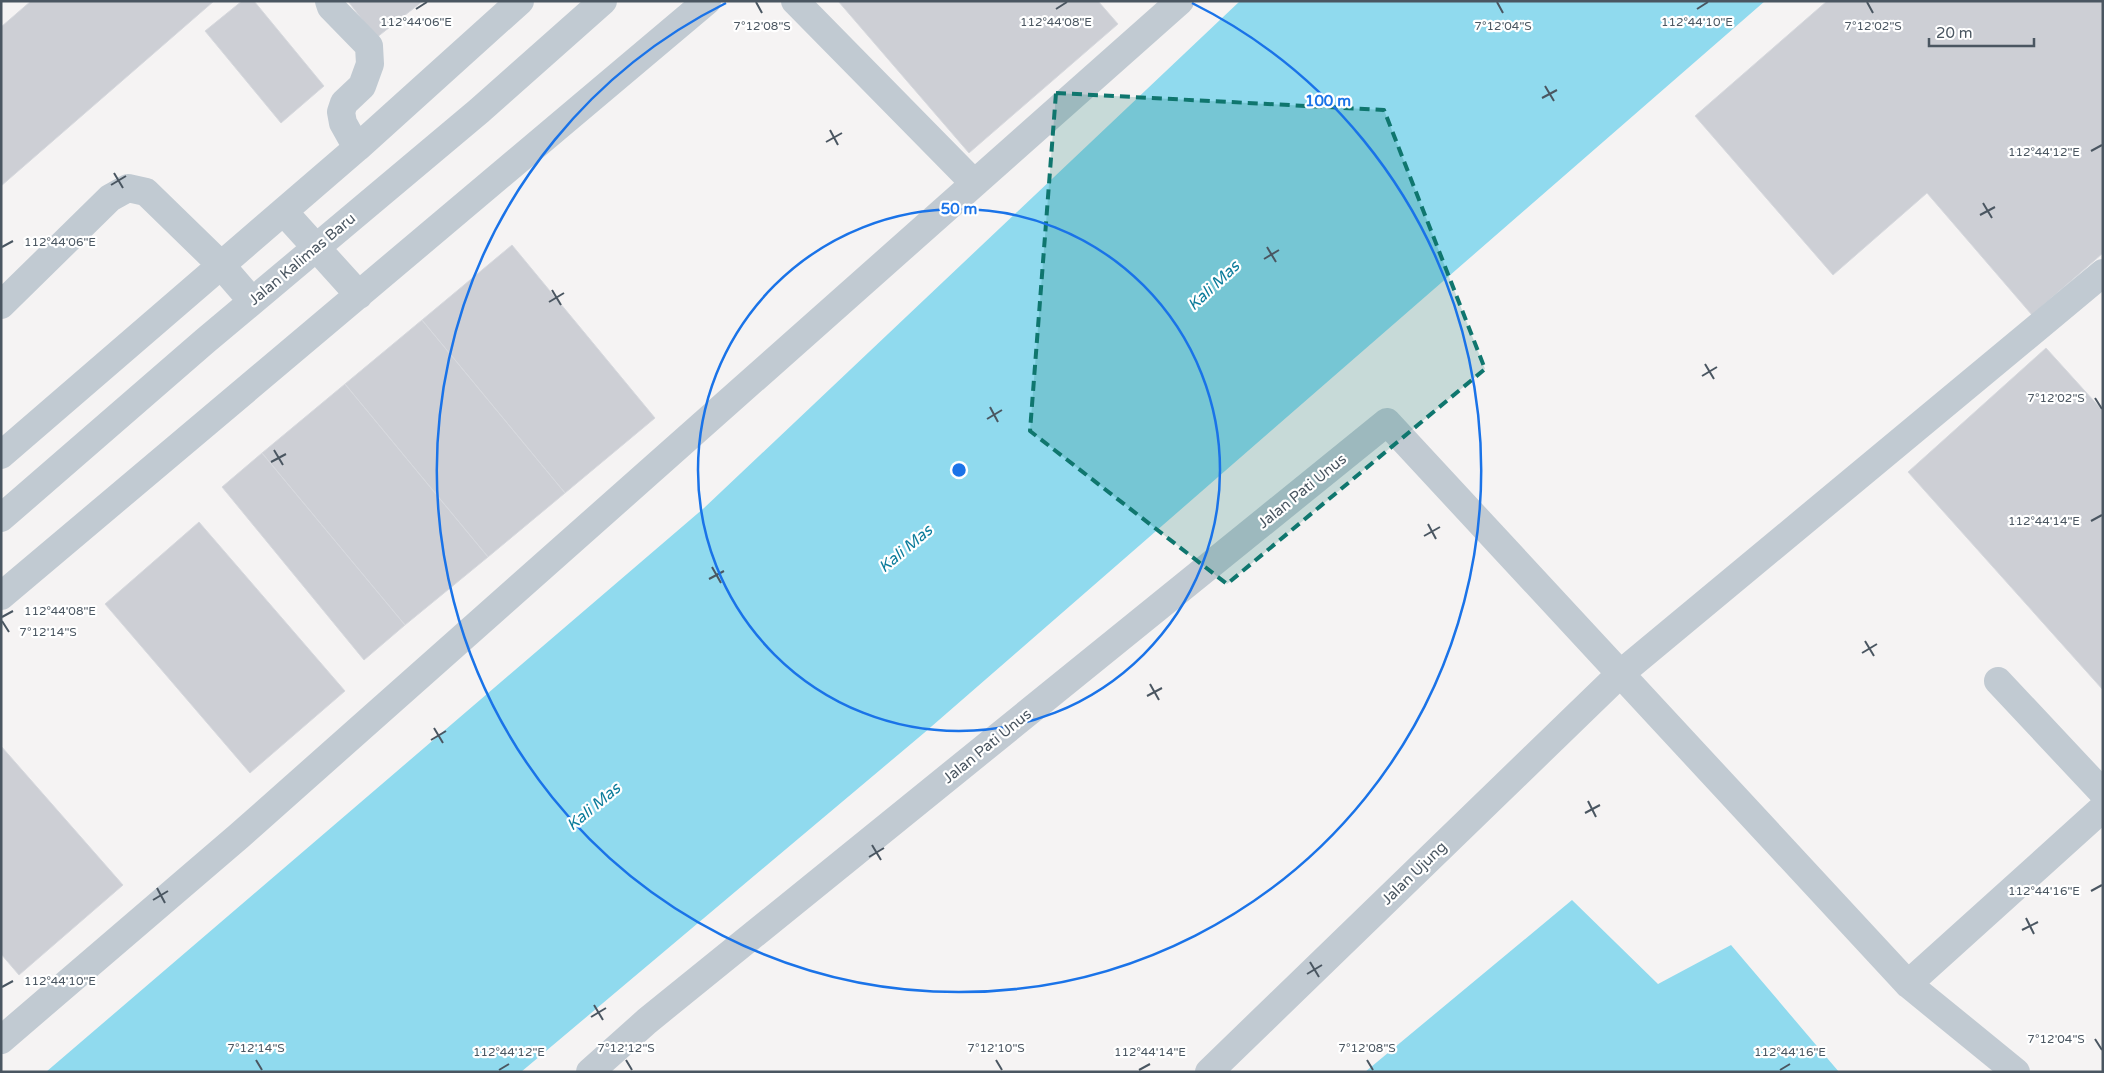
<svg xmlns="http://www.w3.org/2000/svg" width="2104" height="1073" font-family="'Varela Round',sans-serif">
<style>
.water{fill:#90daee}
.building{fill:#cdcfd5;stroke:#d7d9de}
.lines{fill:none;stroke-linecap:round;stroke-linejoin:round}
.minor{stroke:#c1cad2;stroke-width:28}
.marked{fill:#0f766e;fill-opacity:0.2;stroke:#0f766e;stroke-width:4;stroke-dasharray:10 6;stroke-linejoin:round}
.ticks{fill:none;stroke:#4a5661;stroke-width:2}
.ring{fill:none;stroke:#1a73e8;stroke-width:2.5}
.labels{text-anchor:middle;stroke-width:4.5;stroke-linejoin:round;paint-order:stroke}
.street-label{font-size:15px;fill:#4a5661;stroke:#fff}
.water-label{font-size:16px;font-style:italic;fill:#0c7c9b;stroke:#fff}
.ticks-label{font-size:12px;text-anchor:middle;fill:#4a5661;stroke:#fff;stroke-width:4.5;stroke-linejoin:round;paint-order:stroke}
.centre{fill:#1a73e8;stroke:#fff;stroke-width:2.5}
.ring-label{font-size:15px;text-anchor:middle;font-weight:bold;fill:#1a73e8;stroke:#fff;stroke-width:4.5;stroke-linejoin:round;paint-order:stroke}
</style>
<rect width="100%" height="100%" fill="#f5f3f3"/>
<path class="water" d="M1240,1H1765L924,733L521,1072H46L704,508Z
M1572,900L1658,984L1731,945L1839,1072H1365Z"/>
<path class="building" d="M31,1H214L1,186V27Z
M242,1H254L324,86L281,123L205,31Z
M348,1H423L376,38Z
M838,1H1098L1118,24L969,153Z
M1827,1H2103V253L2032,315L1927,193L1833,275L1695,116Z
M512,245L655,418L565,493L422,320Z
M422,320L565,493L488,557L345,384Z
M2046,348L2103,411V690L1908,472Z
M345,384L488,557L405,625L262,453Z
M262,453L405,625L364,660L222,487Z
M199,522L345,691L250,773L105,604Z
M1,746L123,885L19,975L1,954Z"/>
<g class="lines">
<path class="minor" d="M329,1L331,7L369,46L370,64L362,86L344,103L341,112L343,123L357,148
M795,1L974,183
M284,212L359,295
M1,305L110,198L128,188L146,192L220,264L252,301
M1,455L357,148L520,1
M1,518L205,341L479,111L603,1
M1,596L707,1
M1998,681L2103,793
M1908,984L2103,808
M1,1040L239,836L1180,1
M590,1072L647,1021L1387,422L1908,984L2016,1072
M1209,1072L1620,674L2103,273"/>
</g>
<path class="marked" d="M1056,93L1384,110L1485,369L1227,584L1030,431Z"/>
<path class="ticks" d="M756,2L762,13M1497,2L1503,13M1867,2L1873,13M416,9L427,2M1056,9L1067,2M1697,9L1708,2M1545,86L1554,101M1542,98L1557,90M830,130L838,145M826,142L842,133M2091,151L2102,145M114,173L123,188M111,185L126,176M1983,203L1992,218M1980,215L1995,207M2,247L13,241M1267,247L1276,262M1264,259L1279,250M552,290L561,305M549,302L564,293M1705,364L1714,379M1702,376L1717,367M2095,398L2102,409M990,407L998,422M987,419L1002,410M274,450L283,465M271,462L286,454M2091,521L2102,515M1428,524L1436,539M1424,536L1440,527M712,567L721,583M709,579L724,571M2,617L13,611M2,621L9,632M1865,641L1874,656M1862,653L1877,644M1150,684L1159,700M1147,696L1162,688M434,728L443,743M431,740L446,731M1588,801L1596,817M1585,813L1600,805M872,845L881,860M869,857L884,848M157,888L165,903M2091,891L2102,885M153,900L168,891M2026,918L2034,934M2022,930L2038,922M1310,962L1319,977M1307,974L1322,965M2,987L13,981M594,1005L603,1020M591,1017L606,1008M2095,1039L2102,1050M256,1060L262,1070M626,1060L632,1070M996,1060L1002,1070M1367,1060L1373,1070M499,1070L509,1064M1139,1070L1150,1064M1780,1070L1790,1064"/>
<g class="ring">
<circle cx="959" cy="470" r="261"/>
<path d="M1192 3A522 522 0 1 1 726 3"/>
</g>
<g class="labels">
<g class="street-label">
<text transform="translate(302 259) rotate(-40)" y="5">Jalan Kalimas Baru</text>
<text transform="translate(1302 491) rotate(-39)" y="5">Jalan Pati Unus</text>
<text transform="translate(987 746) rotate(-39)" y="5">Jalan Pati Unus</text>
<text transform="translate(1414 873) rotate(-44)" y="5">Jalan Ujung</text>
</g>
<g class="water-label">
<text transform="translate(1213 285) rotate(-43)" y="6">Kali Mas</text>
<text transform="translate(905 548) rotate(-40)" y="6">Kali Mas</text>
<text transform="translate(593 806) rotate(-40)" y="6">Kali Mas</text>
</g>
</g>
<g class="ticks-label">
<text x="416" y="26">112°44'06"E</text>
<text x="1056" y="26">112°44'08"E</text>
<text x="1697" y="26">112°44'10"E</text>
<text x="762" y="30">7°12'08"S</text>
<text x="1503" y="30">7°12'04"S</text>
<text x="1873" y="30">7°12'02"S</text>
<text x="2044" y="156">112°44'12"E</text>
<text x="60" y="246">112°44'06"E</text>
<text x="2056" y="402">7°12'02"S</text>
<text x="2044" y="525">112°44'14"E</text>
<text x="60" y="615">112°44'08"E</text>
<text x="48" y="636">7°12'14"S</text>
<text x="2044" y="895">112°44'16"E</text>
<text x="60" y="985">112°44'10"E</text>
<text x="2056" y="1043">7°12'04"S</text>
<text x="256" y="1052">7°12'14"S</text>
<text x="626" y="1052">7°12'12"S</text>
<text x="996" y="1052">7°12'10"S</text>
<text x="1367" y="1052">7°12'08"S</text>
<text x="509" y="1056">112°44'12"E</text>
<text x="1150" y="1056">112°44'14"E</text>
<text x="1790" y="1056">112°44'16"E</text>
</g>
<circle cx="959" cy="470" r="8" class="centre"/>
<g class="ring-label">
<text x="1328" y="106">100 m</text>
<text x="959" y="214">50 m</text>
</g>
<rect width="2104" height="1073" fill="none" stroke="#4a5661" stroke-width="5"/>
<path d="M1929 38v8h105v-8" fill="none" stroke="#4a5661" stroke-width="2.5"/>
<text x="1936" y="38" font-size="15" fill="#4a5661" stroke="#ffffff" stroke-width="4" paint-order="stroke">20 m</text>
</svg>
